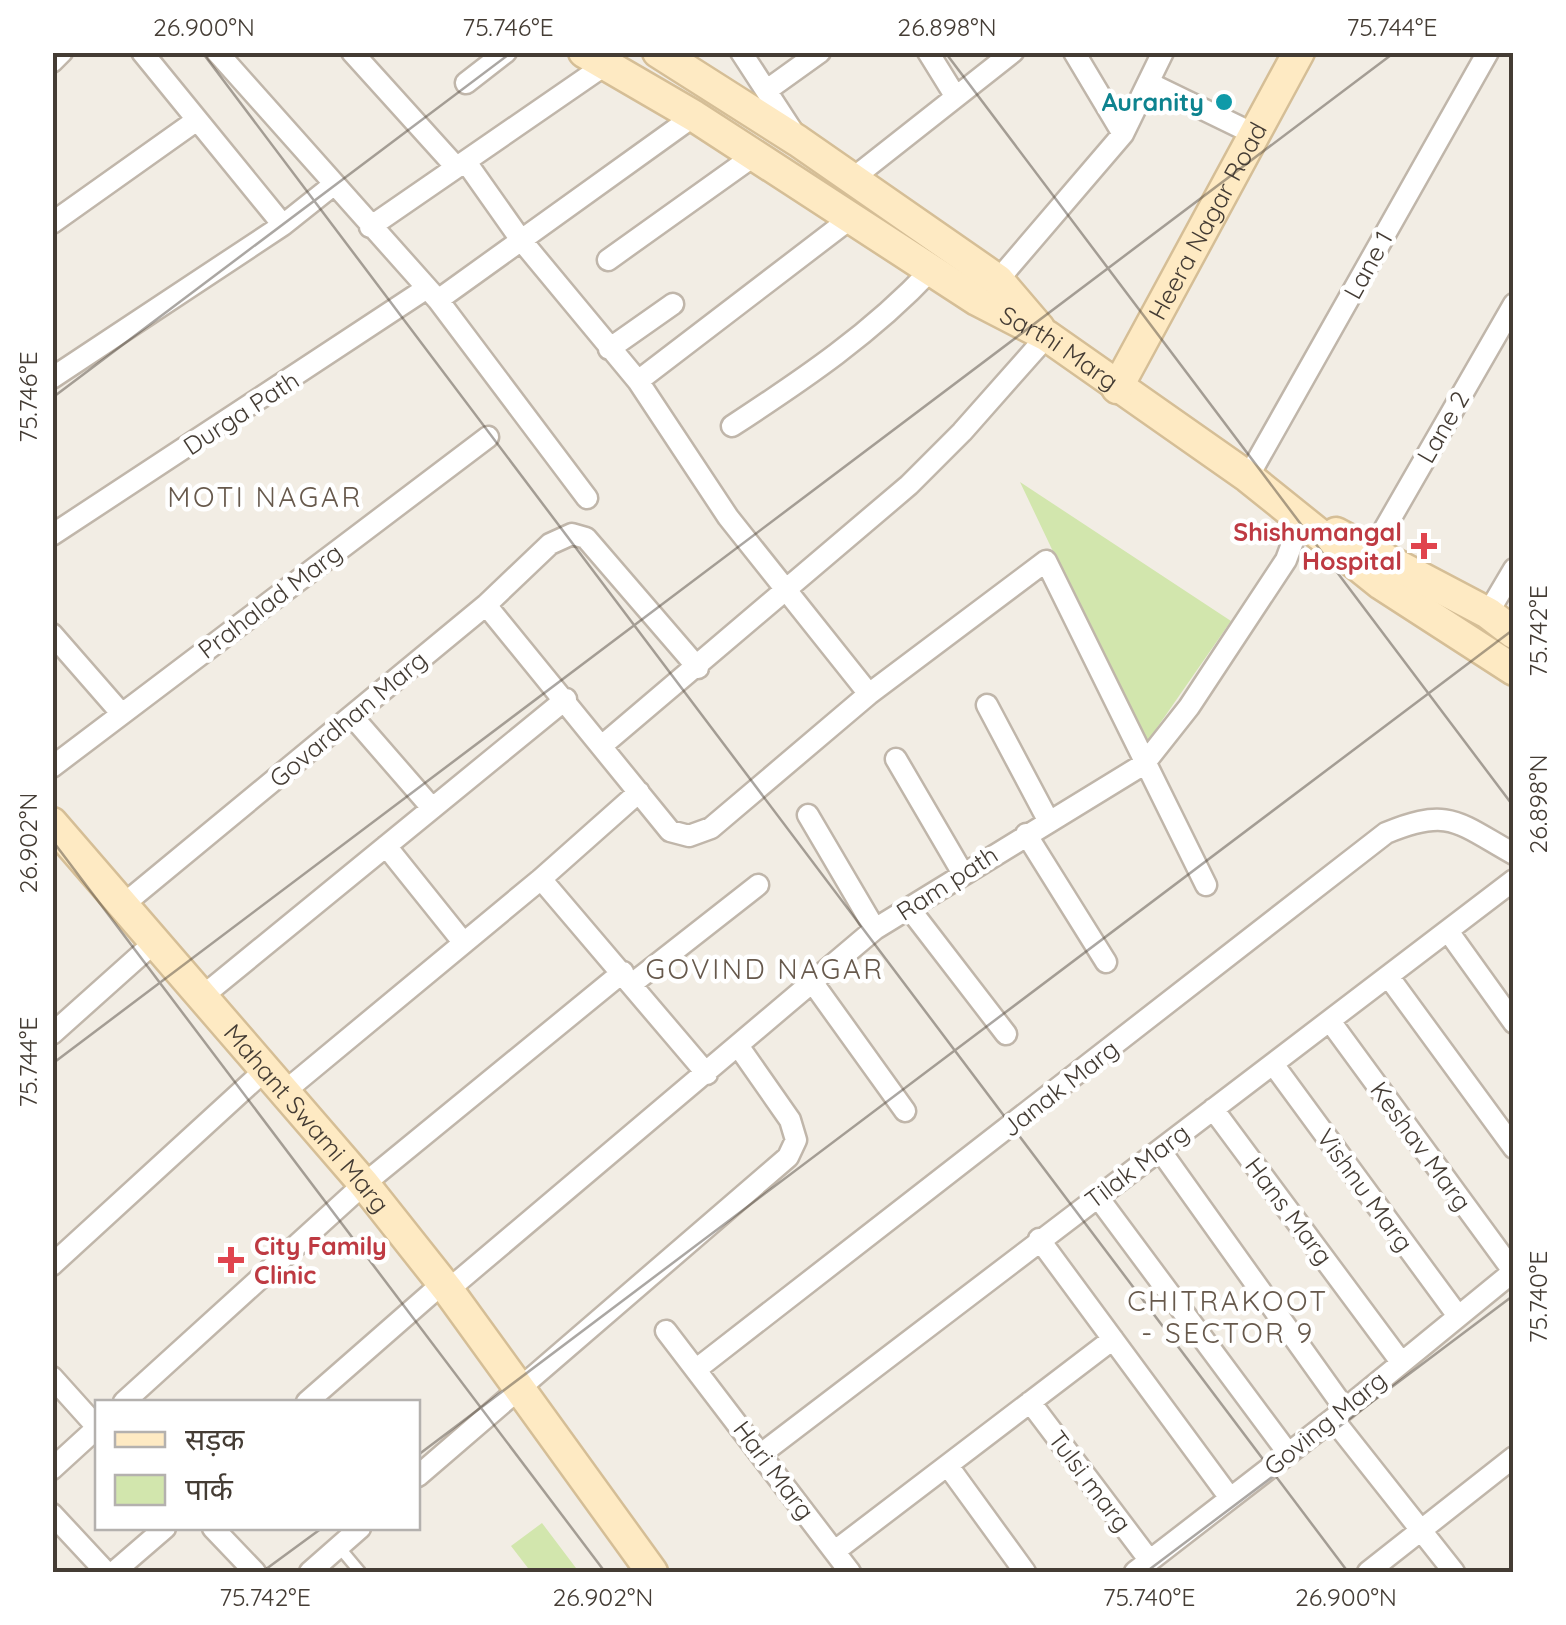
<svg xmlns="http://www.w3.org/2000/svg" width="1566" height="1625" font-family="Quicksand,'Noto Sans Devanagari',sans-serif">
<style>
.green{fill:#d2e6ad}
.lines{fill:none;stroke-linecap:round;stroke-linejoin:round}
.lane-casing{stroke:#c0b6aa;stroke-width:15}
.street-casing{stroke:#c0b6aa;stroke-width:25}
.secondary-casing{stroke:#d5be96;stroke-width:35}
.lane{stroke:#fff;stroke-width:10}
.street{stroke:#fff;stroke-width:20}
.secondary{stroke:#feeac3;stroke-width:30}
.ticks{fill:none;stroke:#443c34;stroke-width:2.5;stroke-opacity:0.45}
.culture-dot{fill:#0f9aa8;stroke:#fff;stroke-width:4}
.health-dot{fill:#e0444e;stroke:#fff;stroke-width:4}
.labels{text-anchor:middle;stroke-width:9;stroke-linejoin:round;paint-order:stroke}
.culture-label{font-size:25px;font-weight:bold;fill:#0d838f;stroke:#fff;text-anchor:end}
.street-label{font-size:25px;fill:#443c34;stroke:#fff}
.health-label{font-size:25px;font-weight:bold;fill:#be3a42;stroke:#fff;text-anchor:end}
.neighbourhood-label{font-size:28px;letter-spacing:2.5px;fill:#67594c;stroke:#fff}
.neatline{fill:none;stroke:#443c34;stroke-width:4}
.ticks-label{font-size:25px;text-anchor:middle;fill:#443c34}
</style>
<rect width="100%" height="100%" fill="#f2ede4"/>
<path class="green" d="M1020,482L1231,621L1145,745Z
M542,1523L579,1572H531L511,1546Z"/>
<g class="lines">
<defs>
<path id="lane" d="M339,1547L360,1572"/>
<path id="street" d="M142,52L283,225
M217,52L438,300L694,116
M352,52L456,167
M741,52L795,135
M928,52L954,94
M1074,52L1123,134
M52,62L62,52
M466,83L506,52
M1149,83L1254,134
M767,90L820,52
M466,162L521,240L638,381L728,517L869,694
M852,179L1013,52
M52,223L197,120
M370,227L605,65
M608,260L755,155
M998,280L1123,134L1163,52
M438,300L587,498
M609,349L673,304
M52,378L283,225L332,186
M638,381L851,218
M732,426C804,379 872,333 931,270
M1248,477L1488,52
M52,535L427,288
M1373,549L1514,304
M486,605L670,831L689,836L711,828L869,694L1046,561L1206,885
M1488,613L1514,569
M52,634L121,713
M987,705L1048,820
M352,716L432,808
M604,744L909,485L962,432L1047,336
M896,759L962,872
M52,767L488,437
M808,815L875,929
M1026,834L1106,962
M386,846L463,942
M541,879L707,1074
M124,904L486,605L550,544L572,534L586,538L698,668
M909,908L1006,1034
M1448,931L1514,1023
M1388,976L1514,1148
M633,983L758,885
M813,983L905,1111
M204,995L566,699
M1330,1021L1513,1271
M52,1034L156,941
M1273,1064L1458,1316
M284,1092L541,879L639,792
M1213,1109L1401,1362
M1160,1150L1345,1409
M1097,1196L1288,1453
M1039,1239L1230,1498
M52,1265L265,1070
M448,1290L875,929L1144,764L1189,707L1286,560L1302,517
M666,1331L850,1572
M698,1368L1386,833C1449,807 1457,822 1514,854
M52,1377L97,1427
M124,1402L364,1184L623,972
M307,1402L443,1283
M1030,1402L1150,1561
M1333,1419L1454,1572
M761,1454L1514,880
M948,1466L1025,1572
M52,1469L98,1427
M418,1476L788,1157L796,1140L790,1120L739,1047
M52,1514L106,1572
M213,1528L255,1572
M835,1551L1113,1339
M114,1572L165,1528
M310,1572L360,1528
M1135,1572L1333,1419L1514,1271
M1368,1572L1514,1457"/>
<g id="secondary">
<path id="s1" d="M584,52L694,116L977,300L1047,336L1248,477L1381,584L1514,670"/>
<path d="M658,52L798,141L998,280L1039,328"/>
<path id="s2" d="M1117,388L1299,52"/>
<path d="M1336,533L1488,613L1514,633"/>
<path id="s3" d="M52,823L364,1184L448,1290L652,1572"/>
</g>
</defs>
<use href="#lane" class="lane-casing"/>
<use href="#street" class="street-casing"/>
<use href="#secondary" class="secondary-casing"/>
<use href="#lane" class="lane"/>
<use href="#street" class="street"/>
<use href="#secondary" class="secondary"/>
</g>
<path class="ticks" d="M202,52L1348,1572M945,52L1514,807M52,398L512,52M52,840L605,1572M52,1064L1395,52M418,1455L1514,629M262,1572L322,1528M1146,1572L1514,1295"/>
<circle class="culture-dot" cx="1224" cy="102" r="10"/>
<g class="health-dot">
<path d="M1419 531h10v10h10v10h-10v10h-10v-10h-10v-10h10z"/>
<path d="M226 1245h10v10h10v10h-10v10h-10v-10h-10v-10h10z"/>
</g>
<g class="labels">
<g class="culture-label">
<text x="1204" y="111">Auranity</text>
</g>
<g class="street-label">
<text dy="9" stroke="none"><textPath href="#s2" startOffset="190">Heera Nagar Road</textPath></text>
<text transform="translate(1368 265) rotate(-61)" y="9">Lane 1</text>
<text dy="9" stroke="none"><textPath href="#s1" startOffset="560">Sarthi Marg</textPath></text>
<text transform="translate(241 413) rotate(-33)" y="9">Durga Path</text>
<text transform="translate(1443 427) rotate(-60)" y="9">Lane 2</text>
<text transform="translate(270 601) rotate(-37)" y="9">Prahalad Marg</text>
<text transform="translate(348 719) rotate(-40)" y="9">Govardhan Marg</text>
<text transform="translate(947 883) rotate(-33)" y="9">Ram path</text>
<text transform="translate(1060 1088) rotate(-38)" y="9">Janak Marg</text>
<text dy="9" stroke="none"><textPath href="#s3" startOffset="390">Mahant Swami Marg</textPath></text>
<text transform="translate(1421 1146) rotate(54)" y="9">Keshav Marg</text>
<text transform="translate(1137 1166) rotate(-37)" y="9">Tilak Marg</text>
<text transform="translate(1365 1190) rotate(54)" y="9">Vishnu Marg</text>
<text transform="translate(1289 1211) rotate(53)" y="9">Hans Marg</text>
<text transform="translate(1325 1423) rotate(-39)" y="9">Goving Marg</text>
<text transform="translate(774 1470) rotate(53)" y="9">Hari Marg</text>
<text transform="translate(1090 1481) rotate(53)" y="9">Tulsi marg</text>
</g>
<g class="health-label">
<text x="1402" y="541">Shishumangal<tspan x="1402" dy="29">Hospital</tspan></text>
<text x="254" y="1255" text-anchor="start">City Family<tspan x="254" dy="29">Clinic</tspan></text>
</g>
<g class="neighbourhood-label">
<text x="265" y="507">MOTI NAGAR</text>
<text x="765" y="979">GOVIND NAGAR</text>
<text x="1228" y="1311">CHITRAKOOT<tspan x="1228" dy="32">- SECTOR 9</tspan></text>
</g>
</g>
<rect width="1566" height="1625" fill="none" stroke="#ffffff" stroke-width="110"/>
<rect x="95" y="1400" width="325" height="130" fill="#ffffff" stroke="#b4b1ae" stroke-width="2.5"/>
<rect x="115" y="1432" width="50" height="15" fill="#feeac3" stroke="#b4b1ae" stroke-width="2.5"/>
<text x="185" y="1450" font-size="30" fill="#443c34">सड़क</text>
<rect x="115" y="1475" width="50" height="30" fill="#d2e6ad" stroke="#b4b1ae" stroke-width="2.5"/>
<text x="185" y="1500" font-size="30" fill="#443c34">पार्क</text>
<rect x="55" y="55" width="1456" height="1515" class="neatline"/>
<g class="ticks-label">
<text x="204" y="36">26.900°N</text>
<text x="508" y="36">75.746°E</text>
<text x="947" y="36">26.898°N</text>
<text x="1392" y="36">75.744°E</text>
<text transform="translate(28 397) rotate(-90)" y="9">75.746°E</text>
<text transform="translate(1538 631) rotate(-90)" y="9">75.742°E</text>
<text transform="translate(1538 804) rotate(-90)" y="9">26.898°N</text>
<text transform="translate(28 843) rotate(-90)" y="9">26.902°N</text>
<text transform="translate(28 1062) rotate(-90)" y="9">75.744°E</text>
<text transform="translate(1538 1297) rotate(-90)" y="9">75.740°E</text>
<text x="265" y="1606">75.742°E</text>
<text x="603" y="1606">26.902°N</text>
<text x="1149" y="1606">75.740°E</text>
<text x="1346" y="1606">26.900°N</text>
</g>
</svg>
